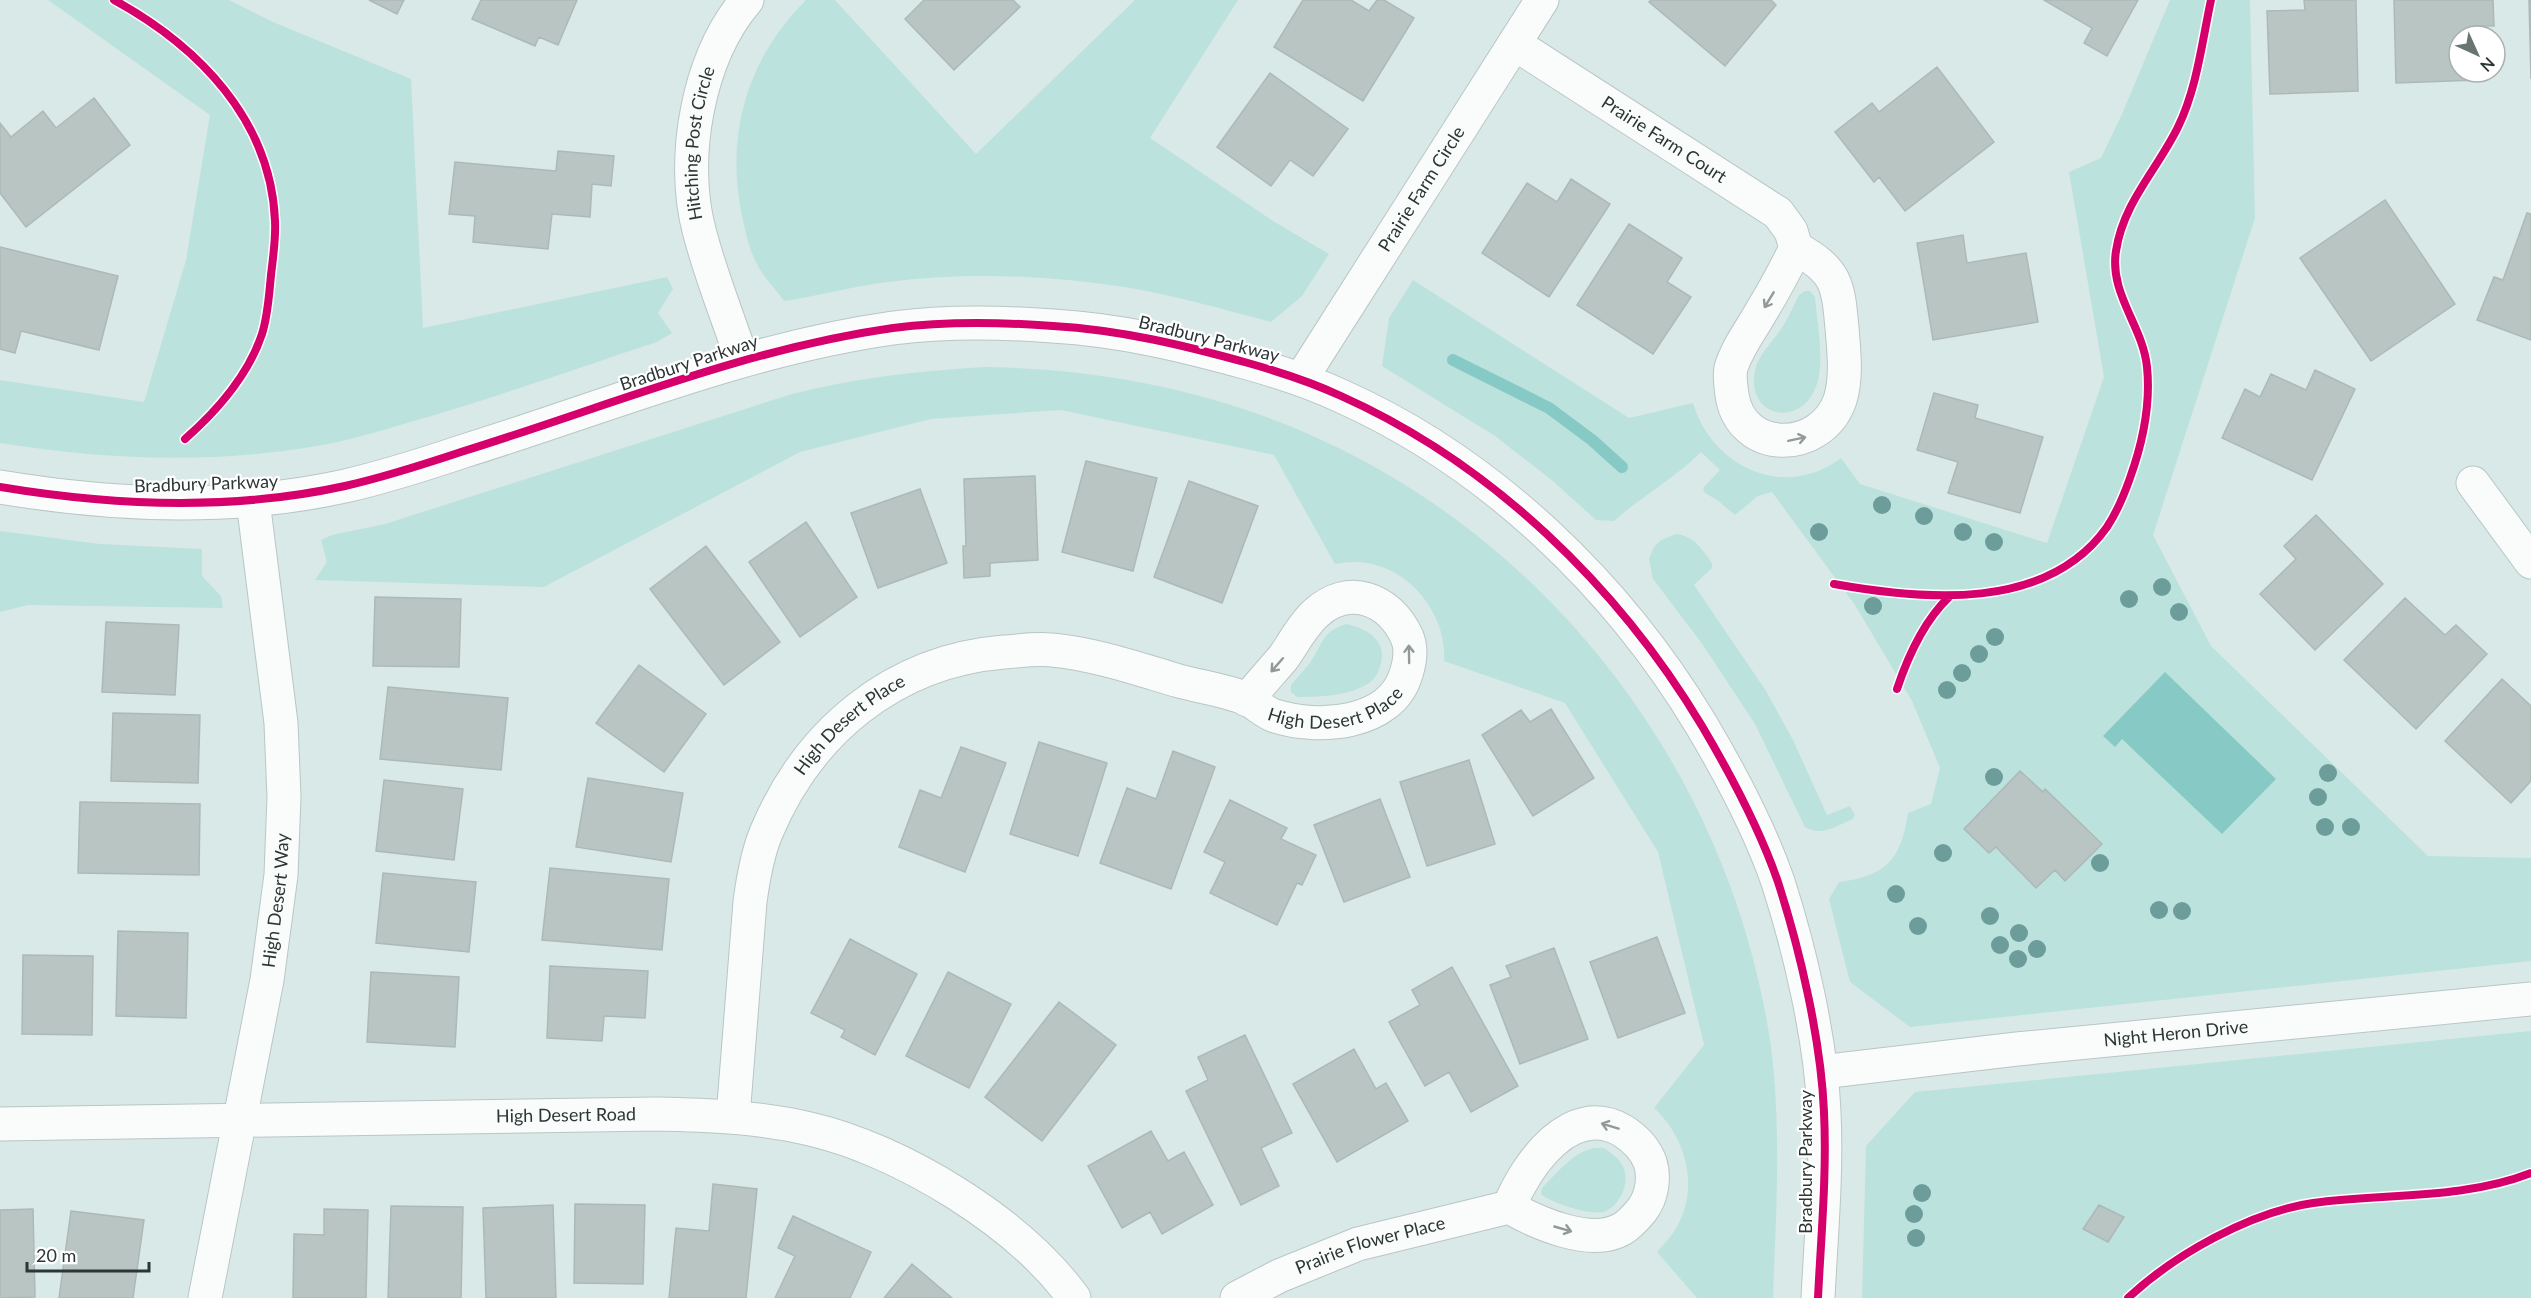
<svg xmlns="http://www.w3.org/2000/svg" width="2531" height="1298" font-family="Lato,sans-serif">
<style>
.green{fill:#bce2de}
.water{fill:#87cac5}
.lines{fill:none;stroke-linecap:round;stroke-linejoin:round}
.stream{stroke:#87cac5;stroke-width:12}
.building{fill:#b9c5c3;stroke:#adb9b8;stroke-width:1.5}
.street-casing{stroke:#b9c6c4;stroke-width:35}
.secondary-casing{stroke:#b9c6c4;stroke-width:35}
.street{stroke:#f9fcfb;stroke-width:33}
.secondary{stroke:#f9fcfb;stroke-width:33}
.cycleway-casing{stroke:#fff;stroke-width:11}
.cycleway{stroke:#d6006c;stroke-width:8}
.tree{fill:#6d9d9a}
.oneway{stroke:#929998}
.labels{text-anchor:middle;stroke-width:4.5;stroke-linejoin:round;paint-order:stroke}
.street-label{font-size:18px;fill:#2c3635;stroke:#fff}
</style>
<rect width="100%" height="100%" fill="#d9e9e7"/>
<path class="green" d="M48,0H229L273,22L411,79L423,328L667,277L673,289L658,313L672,333L657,342C581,367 505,394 428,417C391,427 355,440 317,446C209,464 108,460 0,443V380L144,402L186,260L210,115Z
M806,0H835L976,154L1135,0H1238L1150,138L1273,221L1329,254L1302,296L1271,322C1222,309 1174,295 1124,287C1047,275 965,272 888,282C853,286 819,296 784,301C776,289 763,277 757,264C748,248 745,228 741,211C726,131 748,58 806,0Z
M2170,0H2250L2255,218L2153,535L2211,646L2428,856L2531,858V961L1910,1027L1850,982L1829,899L1839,882C1886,876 1901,860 1908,813L1931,804L1940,768L1912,701L1855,605L1772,492L1758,496L1735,515L1717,500L1705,493L1703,488L1720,470L1701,452C1674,479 1642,496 1614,521L1596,520L1554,482L1495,436L1382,366L1389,318L1413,280L1629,418L1693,403C1712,467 1784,501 1841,458L1860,484L2047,543L2104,377L2069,172L2101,158L2122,114Z
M1805,291H1810L1815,297C1817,323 1824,354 1818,380C1806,430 1745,419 1755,371C1757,357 1771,343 1779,332C1787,321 1793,307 1799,295Z
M983,367C1096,368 1212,390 1315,437C1558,546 1730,778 1770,1040C1782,1125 1776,1213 1773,1298H1697L1657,1252C1666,1242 1676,1232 1681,1218C1698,1180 1683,1134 1654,1108L1704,1045L1658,852L1565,703L1444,661C1447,616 1412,570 1367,563C1356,561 1346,562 1335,564L1274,455L1061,410L931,419L800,452L544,587L315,580L327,562L321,540L332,535L385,524L792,394C855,378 918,371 983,367Z
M0,531L100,544L202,549V576L221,596L223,608L28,605L0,612Z
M1676,534C1694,536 1702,549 1712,563V568L1694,585L1766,691L1793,740L1827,815L1850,806L1855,815L1853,819C1836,826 1822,837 1805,827L1755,724L1703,645L1653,579L1649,559L1654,547L1661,540Z
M1346,624C1366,628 1387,640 1381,663C1379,671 1376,678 1369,683C1350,696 1319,697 1297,697L1291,692V685C1298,676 1307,668 1313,658C1324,640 1324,631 1346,624Z
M2531,1031V1298H1862L1866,1146L1915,1092Z
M1594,1148H1604C1610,1152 1617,1157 1621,1163C1632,1179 1622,1203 1606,1211C1593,1217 1551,1203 1541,1194L1542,1188C1558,1172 1572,1153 1594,1148Z"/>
<path class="water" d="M2165,672L2276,779L2222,834L2122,739L2115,747L2103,736Z"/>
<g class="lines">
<path class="stream" d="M1453,360L1549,408L1592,440L1622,467"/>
</g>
<path class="building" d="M369,0H404L397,14Z
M481,0H577L558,45L539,37L535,46L472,19Z
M924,0H1013L1020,7L954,70L905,19Z
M1303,0H1351L1369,11L1377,0H1384L1414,18L1363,101L1274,47Z
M1651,0H1771L1776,5L1725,66L1649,2Z
M2044,0H2138L2107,56L2084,43L2092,28Z
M2304,0H2356L2358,91L2270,94L2267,11L2305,10Z
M2394,0H2493L2494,26H2475V36H2459V72H2477V80L2396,83Z
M2529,0H2531V79Z
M1937,67L1994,142L1905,211L1879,177L1874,182L1835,132L1872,103L1879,112Z
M1270,73L1348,129L1313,176L1290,160L1271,186L1217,147Z
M94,98L130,145L26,227L0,193V123L11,137L43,111L56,128Z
M558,151L614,156L611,186L592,184L590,217L552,214L548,249L473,242L475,216L449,214L455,162L556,171Z
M1571,179L1610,204L1549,297L1482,253L1527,183L1557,202Z
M2385,200L2455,304L2371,361L2300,258Z
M2527,213L2531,214V340L2477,320L2494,277L2503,280Z
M1629,224L1682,258L1667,282L1691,297L1653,354L1577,305Z
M1963,235L1967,263L2026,253L2038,322L1933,340L1917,243Z
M0,247L118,276L99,350L21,331L15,353L0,349Z
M2315,370L2355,389L2312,480L2222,438L2245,389L2260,397L2271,374L2306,390Z
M1934,393L1978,405L1975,418L2043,437L2020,513L1948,493L1958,462L1917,450Z
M1086,461L1157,478L1133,571L1062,552Z
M1035,476L1038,560L990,563V576L964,578L963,546H966L964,479Z
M1189,481L1258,506L1222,603L1154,577Z
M920,489L947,563L878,588L851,513Z
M2316,515L2383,584L2315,650L2260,594L2296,559L2284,546Z
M806,522L857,597L800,637L749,562Z
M706,546L780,642L724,685L650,589Z
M375,597L461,599L459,667L373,666Z
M2405,598L2445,635L2456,625L2487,654L2416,729L2344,660Z
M106,622L179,625L175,695L102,692Z
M639,665L706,714L664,772L596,723Z
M2502,679L2531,706V781L2511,803L2445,741Z
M388,687L508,698L501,770L380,759Z
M1551,709L1594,778L1533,816L1482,735L1521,710L1530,722Z
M113,713L200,715L198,783L111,781Z
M1039,742L1107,763L1078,856L1010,834Z
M961,747L1006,763L965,872L899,847L920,790L941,798Z
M1173,751L1215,767L1171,889L1100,863L1127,788L1156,799Z
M1469,760L1495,844L1427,866L1400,782Z
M2020,771L2043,792L2045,789L2102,844L2065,881L2055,870L2036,888L1996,847L1989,853L1964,829Z
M588,778L683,793L671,862L576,847Z
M384,780L463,789L454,860L376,851Z
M1380,799L1410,877L1344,902L1314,825Z
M1230,800L1287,828L1281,839L1316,855L1302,885L1297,883L1277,925L1210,893L1225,862L1204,852Z
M80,802L200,804L199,875L78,873Z
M550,868L669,879L662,950L542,940Z
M383,873L476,882L469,952L376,943Z
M118,931L188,933L186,1018L116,1016Z
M1657,937L1685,1013L1618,1038L1590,962Z
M850,939L917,974L875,1055L841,1037L845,1030L811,1013Z
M1554,948L1588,1039L1520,1064L1490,985L1511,977L1506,966Z
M23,955L93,956L92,1035L22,1034Z
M550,966L648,971L645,1018L604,1016L602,1041L547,1038Z
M1452,967L1518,1086L1471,1112L1449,1072L1425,1086L1389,1022L1420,1005L1412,990Z
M371,972L459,977L455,1047L367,1042Z
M948,972L1011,1004L969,1088L906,1056Z
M1059,1002L1116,1045L1042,1141L985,1097Z
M1245,1035L1292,1133L1261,1148L1279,1186L1241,1205L1186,1091L1208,1080L1198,1057Z
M1354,1049L1376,1089L1386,1083L1408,1121L1337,1162L1293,1084Z
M1151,1131L1168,1161L1184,1152L1213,1205L1162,1234L1150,1212L1122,1228L1088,1166Z
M713,1184L757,1189L746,1298H669L676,1228L709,1231Z
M575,1204L645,1205L643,1284L574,1283Z
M553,1205L556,1298H486L483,1208Z
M2099,1205L2124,1217L2108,1242L2083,1229Z
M391,1206L463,1207L461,1298H388Z
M33,1209L35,1297L0,1298V1210Z
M324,1209L368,1210L366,1298H293L294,1234L324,1235Z
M71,1211L144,1220L133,1298H59Z
M793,1216L871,1252L850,1298H775L795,1256L778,1248Z
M912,1264L952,1298H884Z"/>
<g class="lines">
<defs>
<g id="street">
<path id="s1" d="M1515,44L1778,213L1791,231L1796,248C1785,270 1774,291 1761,312C1751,330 1737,348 1731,368C1729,376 1731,386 1732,395C1741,455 1821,454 1840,400C1847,378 1844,352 1842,328C1838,284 1837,271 1796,248"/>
<path id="s2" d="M742,360C728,317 710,274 699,230C680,158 698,57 747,0"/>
<path id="s3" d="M1301,379L1542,0"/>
<path d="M2473,483L2531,562"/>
<path id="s4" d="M733,1117L750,902C753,879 757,855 766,833C808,732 893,661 1004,652C1020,651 1036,648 1052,650C1095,654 1138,669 1179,681C1201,687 1226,690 1247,699C1257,704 1265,713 1275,716C1318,730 1391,725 1406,674C1410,662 1412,649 1407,637C1389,598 1348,583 1315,614C1302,626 1293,644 1283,658C1271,672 1259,685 1247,700"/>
<path id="s5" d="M0,1124L656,1114C708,1115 759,1117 810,1129C901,1150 1019,1222 1074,1298"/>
<path id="s6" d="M205,1298L267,980L281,875L284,797L281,723L253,501"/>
<path id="s7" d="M1237,1298L1279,1276L1358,1244L1509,1207C1537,1223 1591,1247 1622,1229C1629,1225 1637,1216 1642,1210C1652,1197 1655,1177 1650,1162C1645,1149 1634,1138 1623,1131C1571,1100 1526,1165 1509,1207"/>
</g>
<g id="secondary">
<path d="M0,487C114,506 232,511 345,486C385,477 425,464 464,451C606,407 745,349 893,328C946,321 1000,322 1053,326C1121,330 1183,345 1248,363C1280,372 1311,382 1341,396C1491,463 1618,586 1702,726C1731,775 1759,827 1778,882C1800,950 1821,1040 1824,1112C1827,1174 1821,1236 1818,1298"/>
<path id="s8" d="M1821,1072L2017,1049L2531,999"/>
</g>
</defs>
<use href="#street" class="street-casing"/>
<use href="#secondary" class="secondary-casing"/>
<use href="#street" class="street"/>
<use href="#secondary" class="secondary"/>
<defs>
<path id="cycleway" d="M114,0C198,46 271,120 275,221C276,239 273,257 271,275C269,295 268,315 262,334C248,376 218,410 185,439
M0,487C114,506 232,511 345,486C385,477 425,464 464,451C606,407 745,349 893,328C946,321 1000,322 1053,326C1121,330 1183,345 1248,363C1280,372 1311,382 1341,396C1491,463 1618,586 1702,726C1731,775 1759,827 1778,882C1800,950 1821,1040 1824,1112C1827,1174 1821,1236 1818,1298
M1834,584C1923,600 2047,612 2107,527C2117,512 2124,495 2130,478C2143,442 2151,406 2147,367C2143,326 2109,294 2116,251C2123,203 2157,170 2178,127C2197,88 2202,42 2211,0
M1897,689C1908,656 1924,621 1949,597
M2128,1298C2174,1255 2250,1212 2313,1203C2385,1193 2462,1200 2531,1173"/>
</defs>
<use href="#cycleway" class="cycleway-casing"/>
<use href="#cycleway" class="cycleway"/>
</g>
<g class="tree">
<circle cx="1882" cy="505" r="9"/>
<circle cx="1924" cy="516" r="9"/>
<circle cx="1819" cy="532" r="9"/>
<circle cx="1963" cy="532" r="9"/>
<circle cx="1994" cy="542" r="9"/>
<circle cx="2162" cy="587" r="9"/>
<circle cx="2129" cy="599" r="9"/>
<circle cx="1873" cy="606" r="9"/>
<circle cx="2179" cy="612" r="9"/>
<circle cx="1995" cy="637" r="9"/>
<circle cx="1979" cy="654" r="9"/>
<circle cx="1962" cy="673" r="9"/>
<circle cx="1947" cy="690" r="9"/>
<circle cx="2328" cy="773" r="9"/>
<circle cx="1994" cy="777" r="9"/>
<circle cx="2318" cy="797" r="9"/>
<circle cx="2325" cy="827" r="9"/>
<circle cx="2351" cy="827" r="9"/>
<circle cx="1943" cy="853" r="9"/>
<circle cx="2100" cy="863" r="9"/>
<circle cx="1896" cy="894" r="9"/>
<circle cx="2159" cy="910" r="9"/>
<circle cx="2182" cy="911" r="9"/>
<circle cx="1990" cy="916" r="9"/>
<circle cx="1918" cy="926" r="9"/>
<circle cx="2019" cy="933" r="9"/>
<circle cx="2000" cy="945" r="9"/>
<circle cx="2037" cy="949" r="9"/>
<circle cx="2018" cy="959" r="9"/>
<circle cx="1922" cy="1193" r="9"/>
<circle cx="1914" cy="1214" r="9"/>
<circle cx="1916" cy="1238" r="9"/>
</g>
<defs><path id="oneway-shaft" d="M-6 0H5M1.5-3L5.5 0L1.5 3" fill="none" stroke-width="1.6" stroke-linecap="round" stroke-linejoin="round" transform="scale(1.5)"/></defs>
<g class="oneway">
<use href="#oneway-shaft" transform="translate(1769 300) rotate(121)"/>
<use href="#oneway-shaft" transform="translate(1797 439) rotate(-12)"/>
<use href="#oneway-shaft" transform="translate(1409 654) rotate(-91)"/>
<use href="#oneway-shaft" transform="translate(1277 665) rotate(131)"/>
<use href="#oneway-shaft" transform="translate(1610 1126) rotate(-163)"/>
<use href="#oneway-shaft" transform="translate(1563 1229) rotate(16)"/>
</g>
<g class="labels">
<g class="street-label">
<text dy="6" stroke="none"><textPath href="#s1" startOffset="177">Prairie Farm Court</textPath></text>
<text dy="6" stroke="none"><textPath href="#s2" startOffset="225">Hitching Post Circle</textPath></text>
<text dy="6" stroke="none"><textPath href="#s3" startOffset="225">Prairie Farm Circle</textPath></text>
<text transform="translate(1209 339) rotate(14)" y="6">Bradbury Parkway</text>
<text transform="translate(689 363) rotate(-18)" y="6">Bradbury Parkway</text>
<text transform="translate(206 484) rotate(-2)" y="6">Bradbury Parkway</text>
<text dy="6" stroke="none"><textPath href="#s4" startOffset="948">High Desert Place</textPath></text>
<text dy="6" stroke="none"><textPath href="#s4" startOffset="426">High Desert Place</textPath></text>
<text dy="6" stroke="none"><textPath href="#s6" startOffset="404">High Desert Way</textPath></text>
<text dy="6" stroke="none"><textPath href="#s8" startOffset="357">Night Heron Drive</textPath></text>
<text dy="6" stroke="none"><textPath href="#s5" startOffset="566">High Desert Road</textPath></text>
<text transform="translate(1806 1162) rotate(-90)" y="6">Bradbury Parkway</text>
<text dy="6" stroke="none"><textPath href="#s7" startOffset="144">Prairie Flower Place</textPath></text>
</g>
</g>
<g transform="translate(2477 54) rotate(135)"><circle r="28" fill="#ffffff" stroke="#abafae" stroke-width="1.5"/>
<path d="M0-4.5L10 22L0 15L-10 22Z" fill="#697573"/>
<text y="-9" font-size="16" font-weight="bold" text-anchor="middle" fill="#2c3635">N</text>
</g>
<path d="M27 1262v9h122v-9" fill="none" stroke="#2c3635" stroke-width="3"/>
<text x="36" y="1262" font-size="18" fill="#2c3635" stroke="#ffffff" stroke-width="4.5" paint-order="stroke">20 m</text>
</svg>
